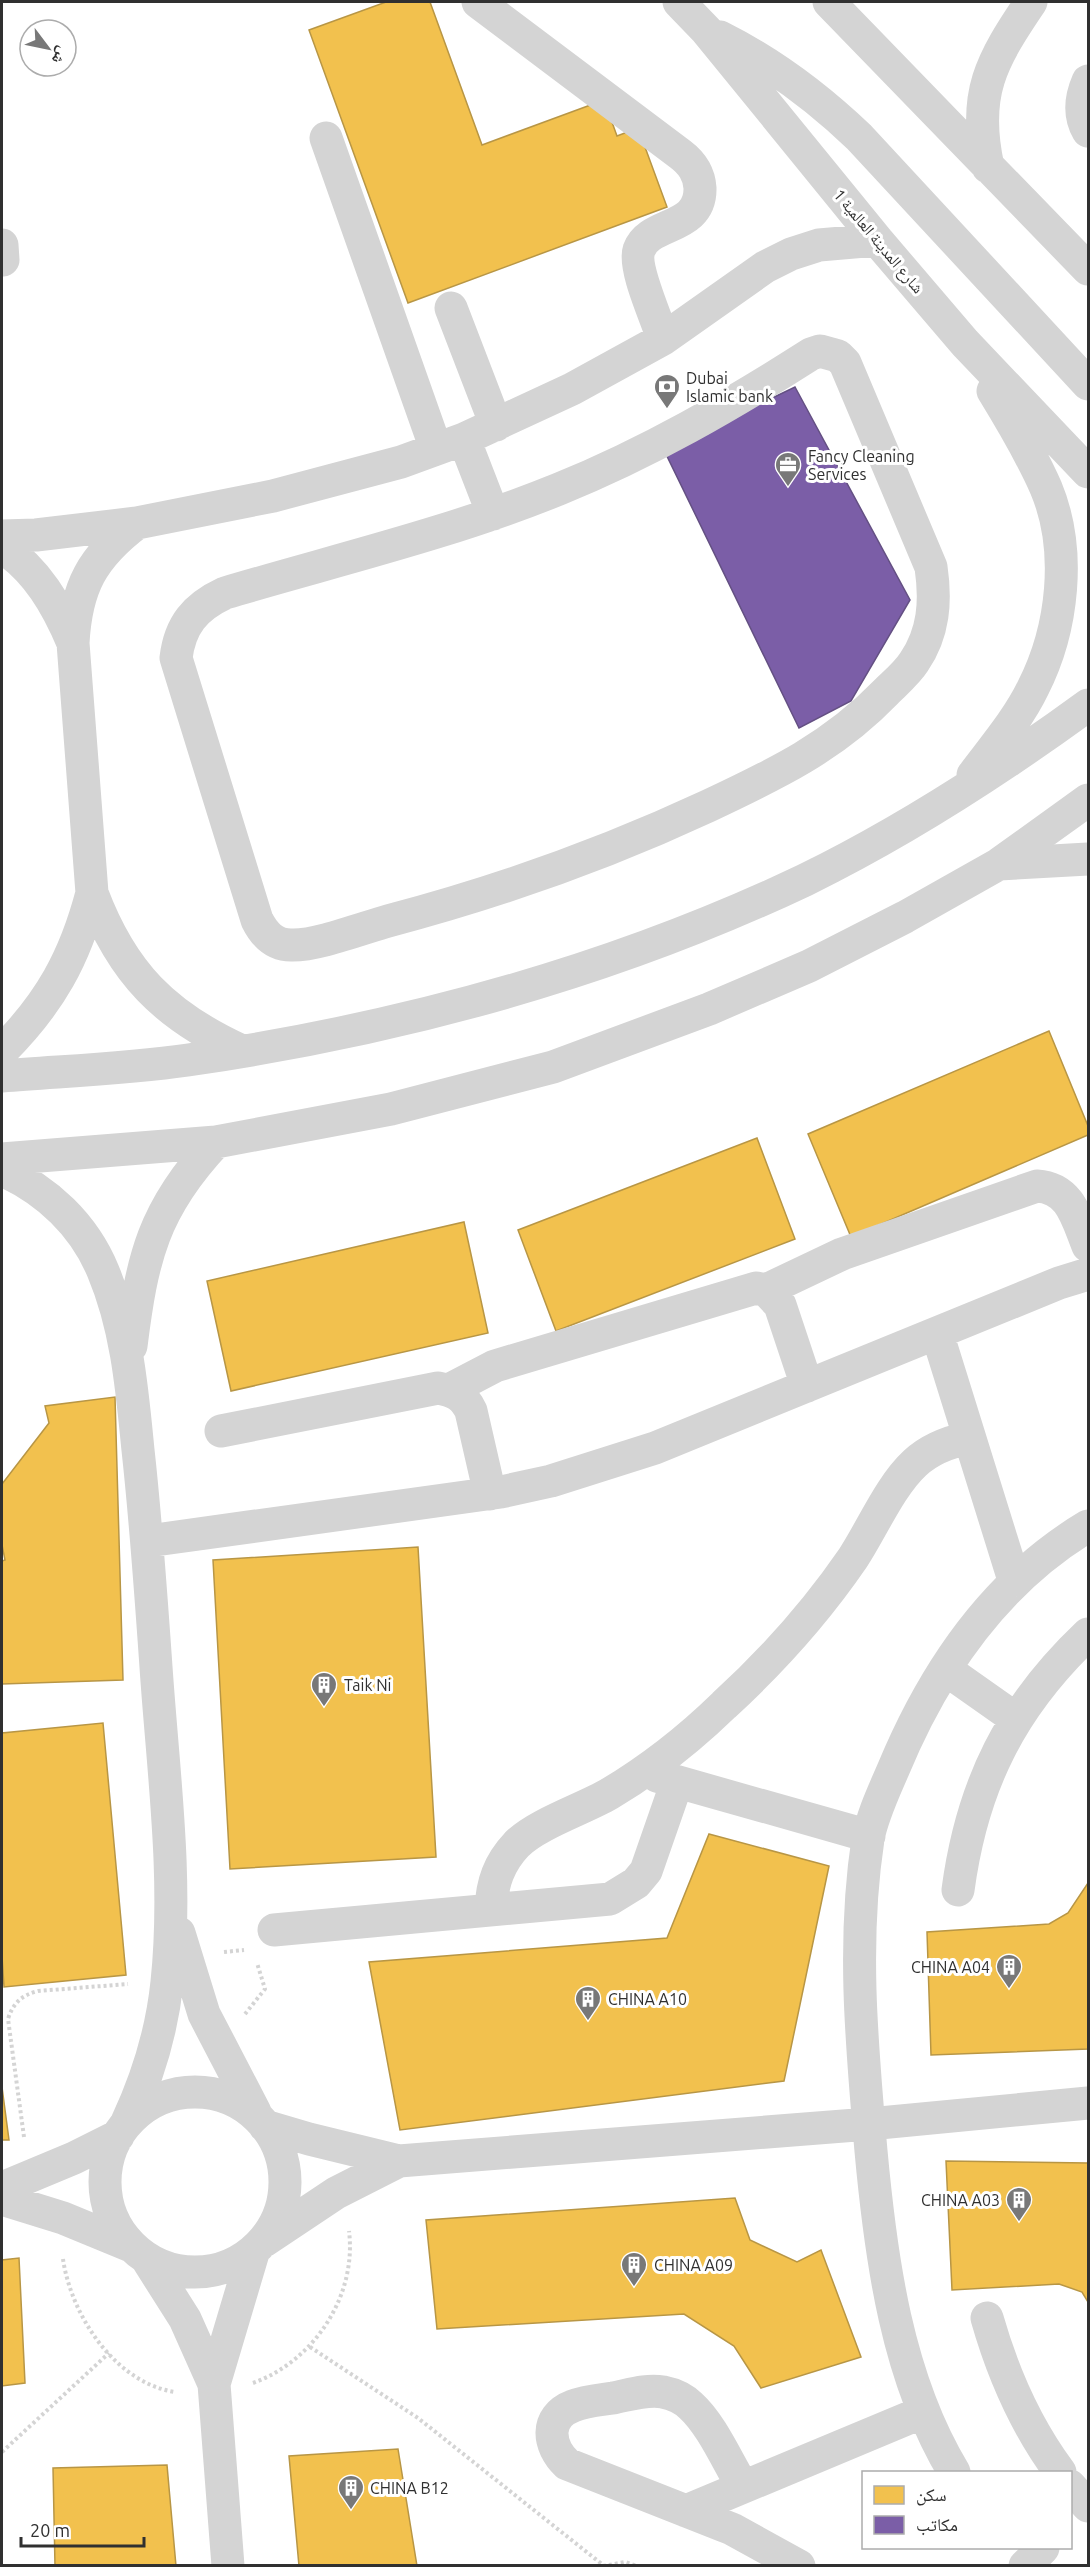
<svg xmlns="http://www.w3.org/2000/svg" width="1090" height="2567" font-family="Ubuntu,'Noto Naskh Arabic',sans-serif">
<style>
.homes{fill:#f2c14e;stroke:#b89645;stroke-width:1.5}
.offices{fill:#7b5ea7;stroke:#645083;stroke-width:1.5}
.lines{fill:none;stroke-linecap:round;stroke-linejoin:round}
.path{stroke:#d4d4d4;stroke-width:4;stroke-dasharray:3 3;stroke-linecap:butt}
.minor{stroke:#d4d4d4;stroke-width:33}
.labels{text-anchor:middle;stroke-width:6;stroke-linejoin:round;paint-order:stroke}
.street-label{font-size:16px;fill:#303030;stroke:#fff}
.poi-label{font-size:16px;fill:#303030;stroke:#fff;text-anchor:start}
</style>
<rect width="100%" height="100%" fill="#fff"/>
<path class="homes" d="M386,2H430L482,145L604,100L617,136L638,128L667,207L408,303L309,30Z
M1049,1031L1088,1126V1135L851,1237L808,1134Z
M757,1138L795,1239L556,1331L518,1230Z
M464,1222L488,1333L231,1391L207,1281Z
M115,1397L123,1680L2,1684V1561L5,1560L2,1545V1484L49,1423L45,1406Z
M418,1547L436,1857L230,1869L213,1560Z
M103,1723L126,1975L4,1987L2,1956V1733Z
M709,1834L829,1866L784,2081L400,2130L369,1962L667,1938Z
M1088,1883V2049L931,2055L927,1932L1049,1924L1068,1913Z
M2,2087L9,2140H2Z
M946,2161L1088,2163V2302L1082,2292L1059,2284L952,2290Z
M735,2198L750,2240L797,2262L821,2250L861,2357L761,2388L734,2346L684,2314L437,2329L426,2220Z
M19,2258L25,2383L2,2386V2260Z
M398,2449L417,2566H299L289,2456Z
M167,2465L176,2566H55L53,2468Z"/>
<path class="offices" d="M795,387L910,600L851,701L799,728L664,450Z"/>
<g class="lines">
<path class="path" d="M224,1952L244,1950
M245,2014L265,1989L257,1963
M24,2137L8,2019C13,2003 22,1995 38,1991L128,1984
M63,2259C71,2315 115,2383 175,2392
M310,2347L418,2418L603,2565
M253,2383C314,2361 357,2296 349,2231
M2,2452L109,2353
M603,2566L625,2562L637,2566"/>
<path class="minor" d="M478,2L680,154C692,163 699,173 700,188C701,231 649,221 639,250C633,268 657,319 663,339
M679,2L706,30L877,240L965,343L1088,472
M829,2L1088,269
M720,37C772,63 816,96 859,137L1088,384
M1088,81C1081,97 1079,115 1088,131
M326,138L436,449
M988,167C972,94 991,61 1031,2
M2,245L3,260
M451,308L496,425
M820,351L838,356L845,363L931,567C936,601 934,633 914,662C907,673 895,683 886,692C833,747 776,774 708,806C605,854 498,892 388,921C363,928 316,946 291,945C274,945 264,934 257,920L176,658C180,625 195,607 225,593C336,560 451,533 559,489C648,453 731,405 811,354Z
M464,439L493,514
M137,523C92,557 76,587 73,643L92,893C122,973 165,1016 242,1051
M2,536L36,535L137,523L273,496L401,462L464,439L572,389L663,339L765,267L791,254L819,245L877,240
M2,547C37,570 57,605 73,643
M973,775C994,747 1018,719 1033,688C1063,629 1072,550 1046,488C1031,454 1012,422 993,391
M999,864L1088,859
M2,1051C50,1003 75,958 92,893
M2,1076C64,1071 126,1069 188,1060C400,1029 611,972 805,880C905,831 999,770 1088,705
M2,1159L216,1142L391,1109L553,1067L709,1009L809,966L905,917L999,864L1088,800
M2,1170C47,1190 84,1225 103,1271C127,1328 132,1389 138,1450C146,1522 151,1595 156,1667C163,1771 178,1878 167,1982C162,2031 148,2077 127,2122
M766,1290L842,1254L1037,1186C1071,1188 1077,1219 1088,1246
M937,1333L1014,1580
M131,1346C142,1258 153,1209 216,1142
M449,1390L495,1366L756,1288L766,1290L780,1305L807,1386
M221,1431L438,1388C455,1391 464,1396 471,1411L490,1494
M148,1541L501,1492L551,1481L655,1448L1059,1283L1088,1274
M945,1669L1016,1719
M657,1776L869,1836
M958,1890C972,1785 1011,1707 1088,1634
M491,1909C492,1883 499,1863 517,1844C537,1824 583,1809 609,1794C651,1769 689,1739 724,1705C772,1661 816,1612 853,1558C872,1529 890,1486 915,1463C930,1449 949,1442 968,1438
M274,1930L610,1899L636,1883L646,1871L677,1782
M179,1933L204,2014L255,2112
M105 2182a90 90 0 1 1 180 0a90 90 0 1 1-180 0Z
M265,2126L309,2139L399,2161L869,2124L1088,2103
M2,2188L74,2158L118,2136
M2,2199L63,2218L131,2246
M264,2241L336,2193L399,2161
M147,2259L185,2319L214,2384
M987,2318C1003,2374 1025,2425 1060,2472
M954,2472C897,2378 881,2260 871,2151C862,2047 852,1943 868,1839C872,1816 884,1791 893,1770C934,1671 996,1581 1088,1526
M1070,2486L1088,2506
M743,2487C728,2463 712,2425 691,2406C684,2399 673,2394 663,2392C646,2389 629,2395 613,2398C600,2400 585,2401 573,2406C544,2417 548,2446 567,2464L732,2529L799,2566
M686,2511L923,2412
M228,2566L214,2384L253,2253
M1025,2566L1043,2548"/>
</g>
<defs>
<symbol id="bank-pin" viewBox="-11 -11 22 30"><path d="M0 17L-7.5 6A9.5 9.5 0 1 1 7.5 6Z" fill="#787878" stroke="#fff"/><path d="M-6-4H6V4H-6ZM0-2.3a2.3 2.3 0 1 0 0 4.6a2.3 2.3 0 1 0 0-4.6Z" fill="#fff"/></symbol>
<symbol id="office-pin" viewBox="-11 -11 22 30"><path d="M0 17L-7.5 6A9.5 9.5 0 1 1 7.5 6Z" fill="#787878" stroke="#fff"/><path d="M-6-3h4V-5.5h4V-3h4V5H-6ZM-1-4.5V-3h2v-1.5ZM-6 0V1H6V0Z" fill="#fff"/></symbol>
<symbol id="building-pin" viewBox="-11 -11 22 30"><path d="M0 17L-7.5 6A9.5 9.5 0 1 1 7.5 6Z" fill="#787878" stroke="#fff"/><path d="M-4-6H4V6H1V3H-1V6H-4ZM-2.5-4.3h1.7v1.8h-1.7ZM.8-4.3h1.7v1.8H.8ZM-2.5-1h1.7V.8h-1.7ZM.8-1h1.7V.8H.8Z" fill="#fff"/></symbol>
</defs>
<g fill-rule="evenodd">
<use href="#bank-pin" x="652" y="372" width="30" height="40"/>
<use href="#office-pin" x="773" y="450" width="30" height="40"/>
<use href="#building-pin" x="309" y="1670" width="30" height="40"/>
<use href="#building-pin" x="994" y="1952" width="30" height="40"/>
<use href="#building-pin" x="573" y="1984" width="30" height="40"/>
<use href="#building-pin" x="1004" y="2185" width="30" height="40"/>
<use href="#building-pin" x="619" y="2250" width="30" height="40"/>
<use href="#building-pin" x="336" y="2473" width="30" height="40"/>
</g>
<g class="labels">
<g class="street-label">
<text transform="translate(879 241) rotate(50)" y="6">شارع المدينة العالمية 1</text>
</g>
<g class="poi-label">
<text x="686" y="384">Dubai<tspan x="686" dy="18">Islamic bank</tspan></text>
<text x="808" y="462">Fancy Cleaning<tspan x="808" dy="18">Services</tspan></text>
<text x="344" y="1691">Taik Ni</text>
<text x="990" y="1973" text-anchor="end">CHINA A04</text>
<text x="608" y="2005">CHINA A10</text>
<text x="1000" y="2206" text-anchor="end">CHINA A03</text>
<text x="654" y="2271">CHINA A09</text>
<text x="370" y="2494">CHINA B12</text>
</g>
</g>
<rect width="1090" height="2567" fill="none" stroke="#303030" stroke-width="6"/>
<rect x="862" y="2471" width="210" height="78" fill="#ffffff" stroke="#acacac" stroke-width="1.5"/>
<rect x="874" y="2486" width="30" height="18" fill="#f2c14e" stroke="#acacac" stroke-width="1.5"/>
<text x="916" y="2501" font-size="18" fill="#303030">سكن</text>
<rect x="874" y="2516" width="30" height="18" fill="#7b5ea7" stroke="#acacac" stroke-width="1.5"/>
<text x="916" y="2531" font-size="18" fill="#303030">مكاتب</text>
<g transform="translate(48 48) rotate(122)"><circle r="28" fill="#ffffff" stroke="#acacac" stroke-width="1.5"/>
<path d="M0-4.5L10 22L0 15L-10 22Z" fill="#787878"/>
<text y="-9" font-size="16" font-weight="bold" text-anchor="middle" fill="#303030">ش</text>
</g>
<path d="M21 2537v9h123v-9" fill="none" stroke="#303030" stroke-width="3"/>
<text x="30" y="2537" font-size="18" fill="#303030" stroke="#ffffff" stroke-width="4.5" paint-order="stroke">20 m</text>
</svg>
